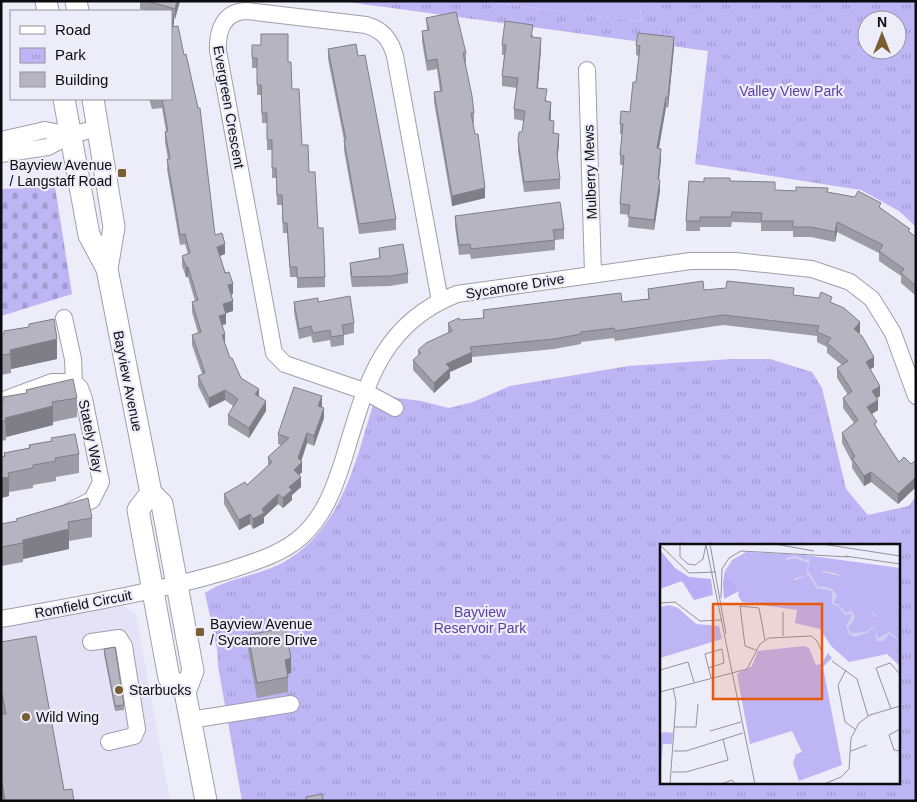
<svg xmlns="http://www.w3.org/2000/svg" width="917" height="802" font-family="Arial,sans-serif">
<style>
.built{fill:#e5e2f7}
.grass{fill:#beb5f5}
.cemetery{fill:url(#cemetery-stones)}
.park{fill:url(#park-tufts);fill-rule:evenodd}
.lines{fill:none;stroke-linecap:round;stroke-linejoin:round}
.minor-casing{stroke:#9f9eaa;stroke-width:18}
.major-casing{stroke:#9f9eaa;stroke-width:23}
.minor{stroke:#fff;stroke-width:16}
.major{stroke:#fff;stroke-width:21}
.wall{fill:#9d9ba6}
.shaded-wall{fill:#7f7e87}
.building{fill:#b6b4c1;stroke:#7f7e87}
.poi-dot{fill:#785e30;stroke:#edecf9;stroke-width:2}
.labels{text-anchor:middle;stroke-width:4.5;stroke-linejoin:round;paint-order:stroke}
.park-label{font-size:14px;fill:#5a40a4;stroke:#edecf9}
.street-label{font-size:14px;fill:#0c0b10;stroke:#edecf9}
.poi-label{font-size:14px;fill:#0c0b10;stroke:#edecf9;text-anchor:start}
.inset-river{fill:none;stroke:#d2cef2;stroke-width:2.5}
.inset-road{fill:none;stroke:#93929c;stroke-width:1}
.view{fill:#e8590c;fill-opacity:0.15;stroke:#e8590c;stroke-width:2.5}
.inset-edge{fill:none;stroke:#0c0b10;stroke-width:2.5}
</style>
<defs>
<pattern id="cemetery-stones" width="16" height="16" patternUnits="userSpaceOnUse" patternTransform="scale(1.25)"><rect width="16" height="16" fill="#beb5f5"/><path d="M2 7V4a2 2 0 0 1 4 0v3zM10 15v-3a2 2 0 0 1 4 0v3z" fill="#a29ad1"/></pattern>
<pattern id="park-tufts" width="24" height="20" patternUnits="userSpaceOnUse" patternTransform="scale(1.25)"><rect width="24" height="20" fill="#beb5f5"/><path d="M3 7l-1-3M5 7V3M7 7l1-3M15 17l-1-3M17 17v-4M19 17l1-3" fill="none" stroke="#a29ad1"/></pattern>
</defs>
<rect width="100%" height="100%" fill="#edecf9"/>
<path class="built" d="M119,603L136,614L170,801H1V628Z"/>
<path class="grass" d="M481,1H639L642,22Z"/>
<path class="cemetery" d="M55,187L72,294L1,316V189Z"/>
<path class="park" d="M340,1H481L642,22L639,1H916V227L899,211L861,190L695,164L708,51ZM867,20H897V50H867Z
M731,359H770L812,372L822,388L846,489L868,515L909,506L916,496V801H242L218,666L217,649L205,593C230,576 263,576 289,559C345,523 357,455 376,395L421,401L449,408L473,402L510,386L628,366ZM661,546H898V783H661Z"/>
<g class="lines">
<defs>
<path id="minor" d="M587,70L593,274
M1,140L45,130L71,135
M1,154L48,147L71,135L98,128
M64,318L73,359L74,382
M1,401L52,382H74L80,388L84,399L101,482L92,500L70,511
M395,408L364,391L285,364L274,353L218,51C217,30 224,11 247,11L366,25C383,30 390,39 395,56L440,301
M1,619C77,605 153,593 227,571C253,562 281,555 302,536C324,516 334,489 343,461C365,389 379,324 457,294L690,261H735L812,269L850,282L872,299L893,333L916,396
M91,642L119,638L124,646L137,729L134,736L109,742
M190,720L291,704"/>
<path id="major" d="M46,1L48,11
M76,1L78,11
M64,99L89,235L107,269L151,493L162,504L193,671L185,692L206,801
M93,99L114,227L107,269
M151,493L138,510L169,678L185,692"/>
</defs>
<use href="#minor" class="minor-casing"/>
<use href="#major" class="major-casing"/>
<use href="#minor" class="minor"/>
<use href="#major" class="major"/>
</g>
<path class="wall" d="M140,1H180L175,19L174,18L173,27L215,235L225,254L220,256L233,294L231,295L233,311L226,313V324L222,325L225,344L230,358L241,378L259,396L266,411L249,438L228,425V415L233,406L225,400L209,408L198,386V376L202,374L192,345V335L198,333L192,312V302L195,301L188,277H186L182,266V256L188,254L185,244L180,245L167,169L168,159L165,142V132L166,131L162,108L152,109L149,99H171V11H147L140,9Z
M426,18L466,53V63H465L474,113V123H473L485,198L452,206L434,102V92L440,91L437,69L427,71L422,41V31L427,30Z
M533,35V37L541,48L538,88L547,101L551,112V120L554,133L559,144L557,159L560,179V189L524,192L518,151V141L522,132L524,121L514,119V109L517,88L502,86V76L504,55H502V45Z
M252,45L288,62L292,89L302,145L309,172L325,277V287L297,288V277H290L287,233H283L282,205H277L276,178H272V150H267V123H262L261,95H257V68H252Z
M636,45L674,47L668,108L666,107L659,148L661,159L659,179L660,190L654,230L628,227L629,215L620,214V204L623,165H620V155L622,134H620V124L630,112L636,82L639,56L636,55Z
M328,49L358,56L396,219V230L359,234L344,150V140L328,59Z
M704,182L775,190L828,192L881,208L916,237V296L901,283V276L879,261V253L837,232L835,242L811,237H793V231H761V223L732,222L731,227H700V231H686V221Z
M455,216L564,229V239L555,240V250L471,259L470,254L459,255L455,226Z
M379,248L408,273V283L390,286L352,287L350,273V263L379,258Z
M648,289L704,290L794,295L832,303L860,332L859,334L874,367L870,369L880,396L877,398L878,410L872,414L877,429L899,462L911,464L916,462V487L898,504L871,482L864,486L852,468V462L842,443V433L854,423L843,408V398L848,395L837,378V368L842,365L827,353V347L817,342V336L723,325L615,341L614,338L581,342V344L554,349L472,357V362L450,372V378L434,393L413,370V360L418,356V350L448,333V323L483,318V310L622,302L648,299Z
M294,302H318L354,323V333L344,335V345L331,347L330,340L313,343L311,336L299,339L294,312Z
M29,324L57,359L11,369V373L1,375V334H4V331L29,327Z
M26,390L77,398V417L53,422V425L6,437V440L1,441V401H3V397L26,393Z
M322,406L324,418L320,429L314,446L307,443L301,461L302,472L299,475L301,487L292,495V500L283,508L278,504L264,517V523L253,529L250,524L239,530L224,504V494L247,485L268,466V457L281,445L278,444V434Z
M51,438L79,454V473L56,477V481L33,485V488L9,492V496L1,498V457L4,456V453L29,448V445L51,441Z
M92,518V537L69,541V549L23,559V562L1,566V524Z
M248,635L291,673L288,674V692L257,698L248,650Z
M1,642L64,790L74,801H2L1,797V714H2L1,709Z
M104,649L124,705V710L115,711L104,654Z"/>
<path class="shaded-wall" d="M177,1H180L175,19V9Z
M174,14V24L171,35V25Z
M674,37V47L668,108V98Z
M541,38V48L537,98V88Z
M666,97V107L657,158V148Z
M551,102V112L549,130V120Z
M559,134V144L557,164V154Z
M661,149V159L658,189V179Z
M660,180V190L654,230V220Z
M485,188V198L452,206V196Z
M837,222V232L835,242V232Z
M225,244V254L217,257V247Z
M186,267H188V277H186Z
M233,284V294L228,295V285Z
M233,301V311L223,314V304Z
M226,314V324L219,326V316Z
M860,322V332L854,339V329Z
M225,334V344L222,335Z
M57,339V359L11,369L10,350Z
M472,352V362L450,372V378L434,393V383L446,364Z
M874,357V367L866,372V362Z
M880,386V396L872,401V391Z
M259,389V399L255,394Z
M225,390V400L209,408V398Z
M322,396V406L318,416V406Z
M878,400V410L867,417V407Z
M266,401V411L249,438V428Z
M53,406V425L6,437L5,418Z
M324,408V418L314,446V436Z
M307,433V443L300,465L302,462V472L294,480V470Z
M871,472V482L864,486V476Z
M9,477V496L1,498V478Z
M301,477V487L292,495V500L283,508V498L289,487Z
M916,477V487L898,504V494Z
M278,494V504L264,517V523L253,529V519Z
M250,514V524L239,530V520Z
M69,529V549L23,559V540Z
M291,658V673L285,675V660Z"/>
<path class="building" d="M147,1H177L175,9Z
M456,12L466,53H463L472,96L474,113H471L475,134H478L485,188L452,196L434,92L442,91L437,59L427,61L422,31L429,30L426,18Z
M171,14H174L171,25Z
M505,21L533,25L531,37L541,38L537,88L547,89L545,101L551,102L549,120L554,121L553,133L559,134L557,154L560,179L524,182L518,141L519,132H522L525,111L514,109L518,78L502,76L506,45H502Z
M178,26L184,55L186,54L198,108H200L215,235L222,233L225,244L217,247L225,273L229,272L233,284L228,285L233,301L223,304L226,314L219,316L225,334L222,335L230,358H232L241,378L259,389L255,394L266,401L249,428L228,415L238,399L225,390L209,398L198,376L205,373L192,335L201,332L192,302L198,300L188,267H186L182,256L190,253L185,234L180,235L167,159H170L165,132L168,131L162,99H171V27Z
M638,33L674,37L668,98L666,97L657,148L661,149L658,179L660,180L654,220L628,217L630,205L620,204L624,156L620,155L623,124H620L621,111L630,112L633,82H636L640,46L636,45Z
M261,34H288V62H291L292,89H299L302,145H308L309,172H315L318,228H323L325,277L297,278V267H290L287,223H283L282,195H277L276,168H272V140H267V113H262L261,85H257V58H252V45H261Z
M356,44L358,56L365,55L396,219L359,224L344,140H346L328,49Z
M704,178H730V181L775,182V190L796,191V187L828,188L827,192L855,197L858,191L881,203L879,207L910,229L908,231L916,237V286L901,273L904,269L879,251L883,245L837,222L835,232L811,227H793V221H761L762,213L732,212L731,217H700V221H686L689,181L704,182Z
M560,202L564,229L553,230L555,240L471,249L470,244L459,245L455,216Z
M403,244L408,273L390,276L352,277L350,263L380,258L379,248Z
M703,281L704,290L726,288L727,281L794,288L793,295L819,298L821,292L832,297L830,302L844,308L860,322L854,329L862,336L874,357L866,362L880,386L872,391L878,400L867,407L877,422L874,424L899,462L904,457L911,464L915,461L916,462V477L898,494L871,472L864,476L852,458L855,457L842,433L858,420L843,398L852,391L837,368L848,361L827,343L831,338L817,332L819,326L723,315L615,331L614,328L581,332V334L554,339L470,347L472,352L446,364L450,368L434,383L413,360L421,353L418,350L426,343L452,331L448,323L459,318L460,320L484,318L483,310L621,293L622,302L649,299L648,289Z
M350,296L354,323L342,325L344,335L331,337L330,330L313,333L311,326L299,329L294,302L318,298V302Z
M54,319L57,339L10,350L11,354L1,355V334H4V331L29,327V324Z
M73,379L77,398L52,402L53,406L5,418L6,421H1V401H3V397L27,393L26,390Z
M294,387L322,396L318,406L324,408L314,436L307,433L298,458L302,462L294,470L301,477L289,487L292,490L283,498L278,494L262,509L264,513L253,519L250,514L239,520L224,494L245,482L247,485L272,462L268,457L289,438L278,434Z
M75,434L79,454L55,458L56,461L33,465V468L8,473L9,477L1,478V457L5,456L4,453L30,448L29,445L52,441L51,438Z
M88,498L92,518L68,522L69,529L23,540V543L1,547V524L17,521L16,519Z
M285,628L291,658L285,660L288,677L257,683L248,635Z
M36,636L64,790L72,789L74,801H5L1,777V714H6L1,689V642Z
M115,647L124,705L115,706L104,649Z
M322,794L323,801H307L306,797Z"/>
<g class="poi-dot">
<rect x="117" y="168" width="10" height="10" rx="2.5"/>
<rect x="195" y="627" width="10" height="10" rx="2.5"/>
<circle cx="119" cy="690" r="5"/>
<circle cx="26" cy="717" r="5"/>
</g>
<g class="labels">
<g class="park-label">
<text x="791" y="96">Valley View Park</text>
<text x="480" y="617">Bayview<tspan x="480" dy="16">Reservoir Park</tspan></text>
</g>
<g class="street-label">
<text transform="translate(229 107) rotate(80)" y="5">Evergreen Crescent</text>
<text transform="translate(590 172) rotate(-92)" y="5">Mulberry Mews</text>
<text transform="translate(515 286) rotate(-9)" y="5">Sycamore Drive</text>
<text transform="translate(128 381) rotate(79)" y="5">Bayview Avenue</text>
<text transform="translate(91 436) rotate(78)" y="5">Stately Way</text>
<text transform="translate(83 604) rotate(-11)" y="5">Romfield Circuit</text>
</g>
<g class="poi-label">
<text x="112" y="170" text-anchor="end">Bayview Avenue<tspan x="112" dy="16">/ Langstaff Road</tspan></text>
<text x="210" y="629">Bayview Avenue<tspan x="210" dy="16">/ Sycamore Drive</tspan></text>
<text x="129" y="695">Starbucks</text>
<text x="36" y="722">Wild Wing</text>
</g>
</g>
<g transform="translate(660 544)">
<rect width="240" height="240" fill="#edecf9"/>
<path d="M86,8L144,11L240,24V77L220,75L207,64L197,41L177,30L163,27L134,35L129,62L82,58L78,52L79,47L65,27L72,16Z" fill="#beb5f5"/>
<path d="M0,6L15,24L29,33L51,35L53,51L34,56L22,37L0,45ZM65,27L79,47L64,55L63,39Z" fill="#baaff6"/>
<path d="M9,61L18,64L36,80L59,82L62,95L0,114V63Z" fill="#beb5f5"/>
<path d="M160,27L186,33L198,42L207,64L217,73L240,77V122L227,110L189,118L171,102L160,85L135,79L137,66L82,58L129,62L125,39ZM144,102L149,104L156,121L161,120L168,109L172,114L163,123L182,221L139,237L133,219L136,210L142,208L132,187L90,200L77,130L92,122L98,107ZM4,188L13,189L12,200H3L0,230V190Z" fill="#beb5f5"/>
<path d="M139,0L149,15L148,26L158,43L163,42L172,45L177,51L174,59L178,60L186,69L189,67L193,68L195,74L188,84L191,89L206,88L214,82L218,94L230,88L240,97L229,90L223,97H217L214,83L207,89L195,93L190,91L186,82L192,70L185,71L179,63L172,60V47L156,44L147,28L148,15Z" fill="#d2cef2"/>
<path class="inset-river" d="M126,15L136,13L149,18"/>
<path class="inset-road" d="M20,0V13L28,20L35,21L43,15L46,0M50,0L66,90M115,0L154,7M162,0L240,12M0,1L29,29L56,28M46,1L95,240M185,12L240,20M61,54L62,25L69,14L81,7L189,13M0,59L15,58L40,77L62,76M123,68V92M96,106L85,102L80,62L99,64L105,96M172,117L197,135L208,172M48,124L64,119L62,105L45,110L51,134M0,126L28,118L34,138M186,126L178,141L185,178L195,185M0,148L87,125L100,100L109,94L151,92L157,97L163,110M231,165L216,124L230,119L240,130M15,183H36L38,160M240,185L229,191L234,206L240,207M50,187L81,178M14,207H26L83,189M191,207L207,201M12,228H26L68,216L63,195M10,240L16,158L13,144M61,240L72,236L75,240M164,240L181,233L189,225L191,194L199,179L210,171L240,162"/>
<path class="view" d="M53,60H162V155H53Z"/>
<rect width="240" height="240" class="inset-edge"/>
</g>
<rect width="917" height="802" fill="none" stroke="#0c0b10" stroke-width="5"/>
<rect x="10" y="10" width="162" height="90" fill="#edecf9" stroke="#93929c"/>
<rect x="20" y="26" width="25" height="8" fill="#ffffff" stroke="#93929c"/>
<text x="55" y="35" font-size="15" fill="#0c0b10">Road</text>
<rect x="20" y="48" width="25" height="15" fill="url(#park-tufts)" stroke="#93929c"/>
<text x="55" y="60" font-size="15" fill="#0c0b10">Park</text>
<rect x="20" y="72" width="25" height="15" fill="#b6b4c1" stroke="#93929c"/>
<text x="55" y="85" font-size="15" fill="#0c0b10">Building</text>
<g transform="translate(882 35)"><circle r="24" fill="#edecf9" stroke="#93929c"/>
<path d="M0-4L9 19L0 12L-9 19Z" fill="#785e30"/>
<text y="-8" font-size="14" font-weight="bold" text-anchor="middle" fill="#0c0b10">N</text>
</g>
</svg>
